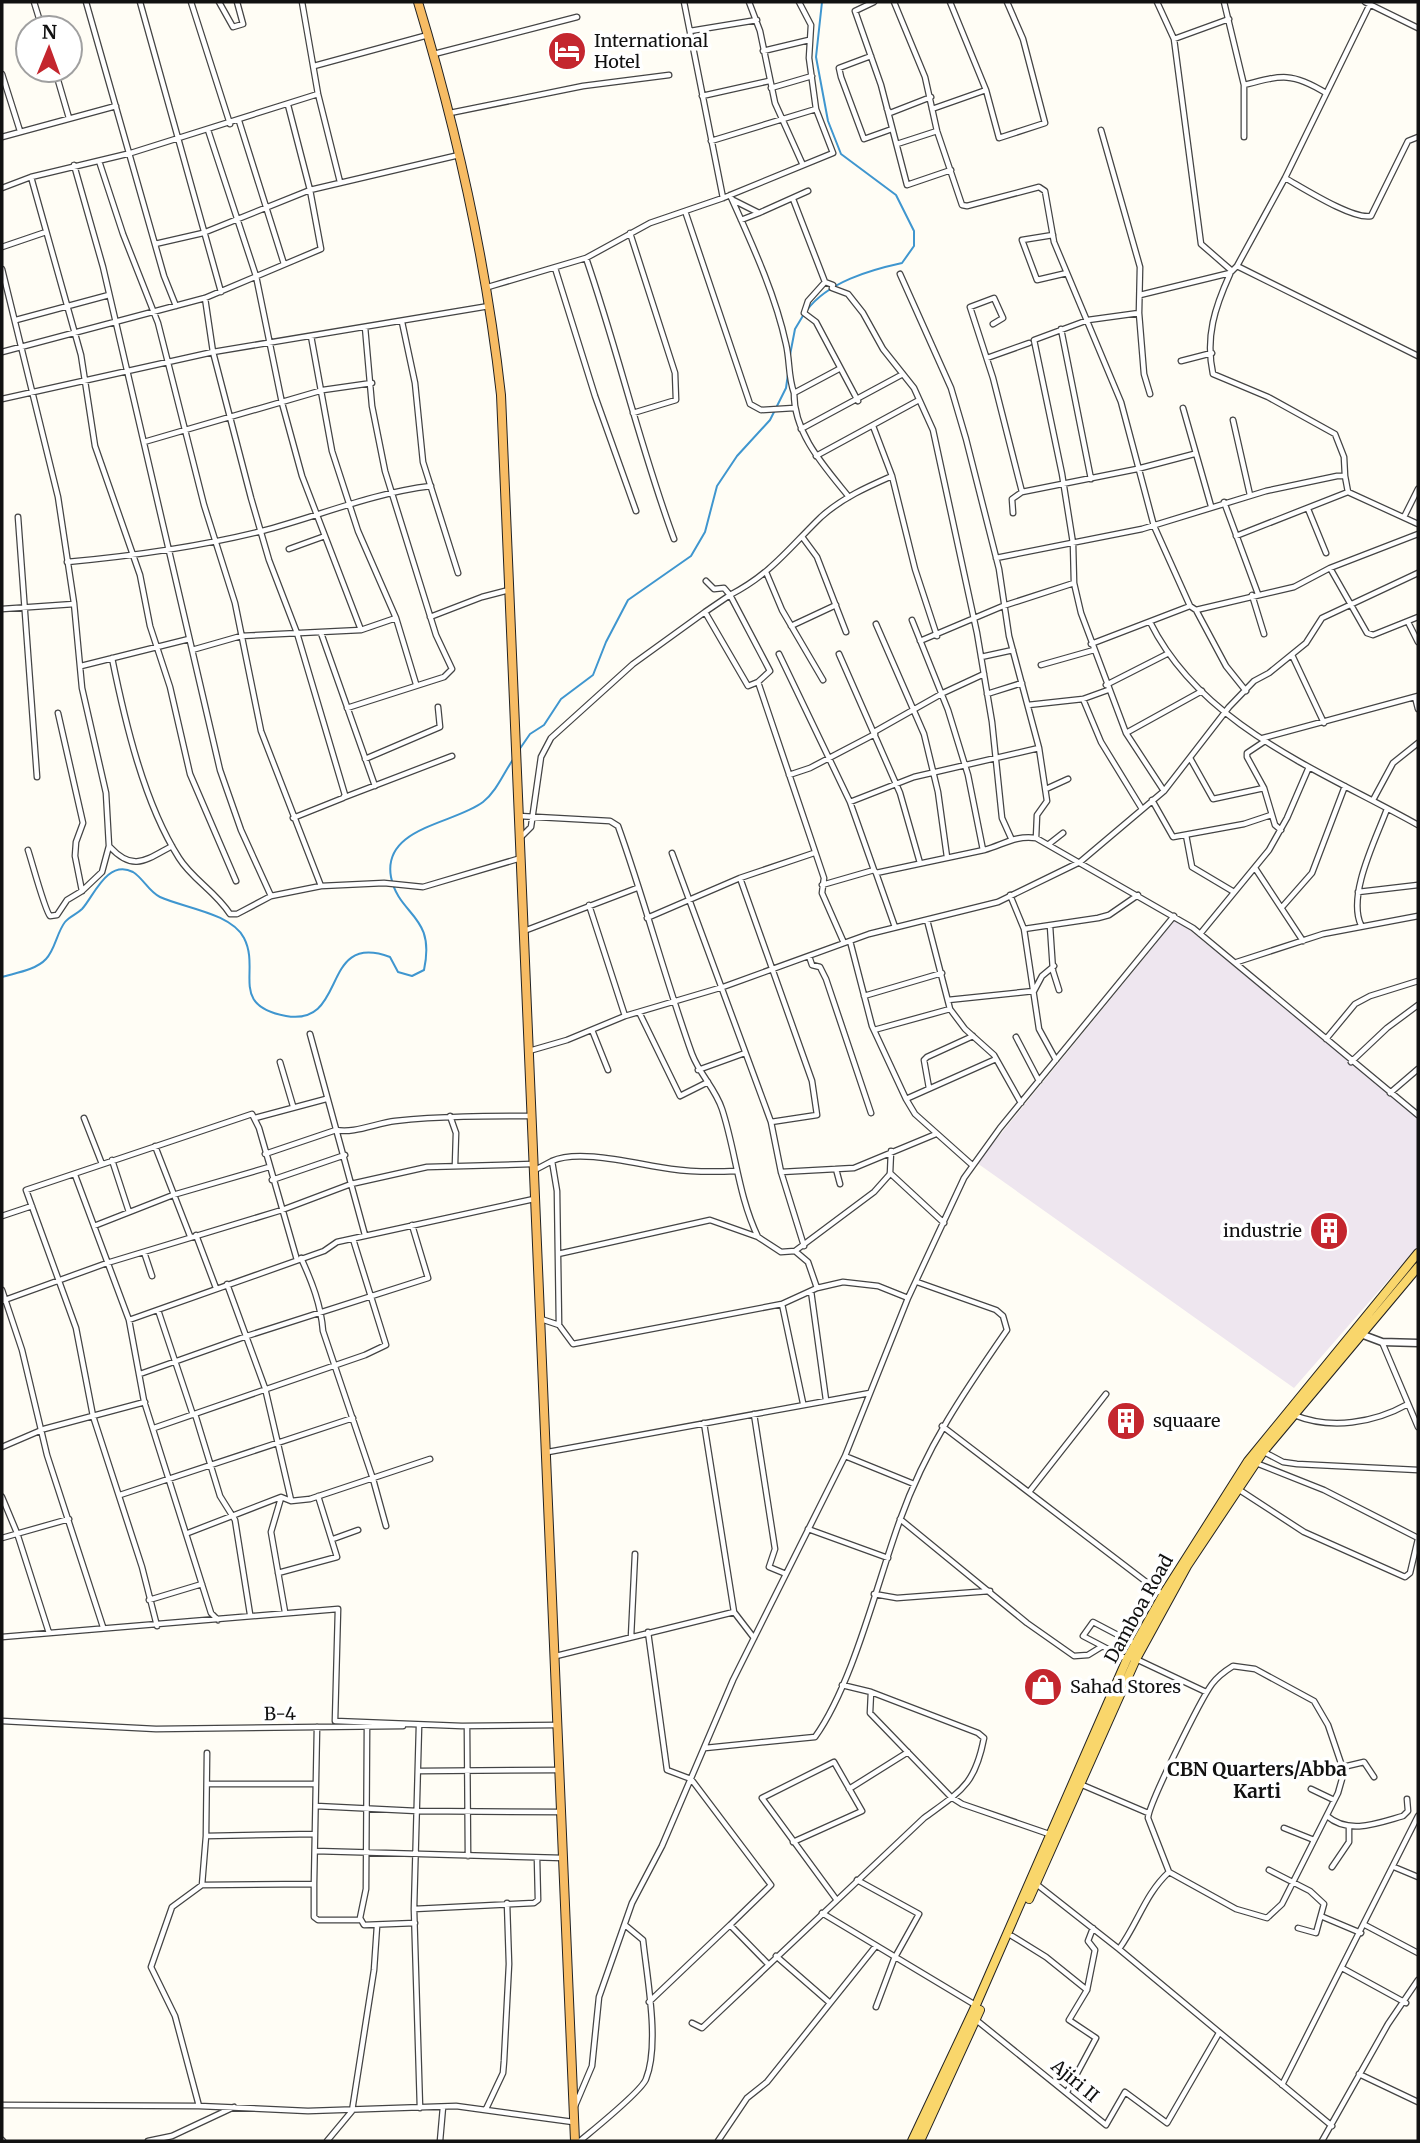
<svg xmlns="http://www.w3.org/2000/svg" width="1420" height="2143" font-family="Merriweather,serif">
<style>
.industrial{fill:#eee6ef}
.lines{fill:none;stroke-linecap:round;stroke-linejoin:round}
.stream{stroke:#3f96cf;stroke-width:2}
.minor-casing{stroke:#444;stroke-width:7}
.tertiary-casing{stroke:#444;stroke-width:9}
.primary-casing{stroke:#222;stroke-width:10}
.trunk-casing{stroke:#222;stroke-width:10}
.minor{stroke:#fff;stroke-width:4.5}
.tertiary{stroke:#fff;stroke-width:6}
.primary{stroke:#f9d66b;stroke-width:8}
.trunk{stroke:#f7bc64;stroke-width:8}
.labels{text-anchor:middle;stroke-width:7;stroke-linejoin:round;paint-order:stroke}
.poi-label{font-size:18px;fill:#111;stroke:#fff;text-anchor:start}
.street-label{font-size:18px;fill:#111;stroke:#fff}
.neighbourhood-label{font-size:19px;font-weight:bold;fill:#111;stroke:#fff}
</style>
<rect width="100%" height="100%" fill="#fffdf5"/>
<path class="industrial" d="M1176,919L1418,1116V1246L1294,1388L977,1163Z"/>
<g class="lines">
<path class="stream" d="M807,310C828,282 870,270 902,263L914,246V231L896,195L841,154L828,121L816,57L822,2
M790,355L795,329L804,314
M519,750L530,734L544,725L561,699L593,675L606,642L628,600L691,556L705,532L717,486L737,456L770,420L786,388L788,374
M2,977C15,973 36,970 46,959C55,950 57,932 65,922C70,916 77,914 82,909C94,896 107,859 133,872C143,878 149,892 160,897C184,908 231,913 244,938C261,971 228,1005 286,1016C349,1027 319,931 390,957L398,972L412,976L424,970C436,914 399,917 391,877C382,827 454,824 483,802C497,791 504,772 514,758"/>
<defs>
<path id="minor" d="M34,2L42,28
M86,2L164,276L176,306
M140,2L221,292
M191,2L230,124
M219,2L233,27L243,24L237,2
M302,2L318,94L340,182
M684,2L723,198
M749,2L760,31L775,103L802,163
M874,2L855,11L881,85L907,185L951,170
M894,2L925,77L937,131L962,205L967,206L1039,187L1045,191L1054,242L1121,402L1154,526L1190,606L1196,610L1226,666L1246,691
M950,2L986,90L999,138L1045,123L1023,39L1007,2
M1157,2L1174,39L1201,244L1232,271
M1224,2L1244,85V137
M1365,2L1418,28
M690,31L757,20
M1174,39L1229,19
M763,51L809,40
M434,54L577,17
M871,56L839,68L841,77L864,139L892,129
M314,66L428,35
M55,70L69,118
M2,74L20,131
M1244,85C1282,75 1292,72 1326,93
M771,88L812,76
M702,96L769,81
M887,109L890,113L931,97
M932,109L986,90
M450,113L583,86L669,75
M239,121L284,264
M208,130L256,276L282,403L302,476L361,630
M1101,130L1140,267L1139,313L1144,374L1150,394
M2,137L116,106
M711,141L816,109
M897,144L937,131
M99,161L123,234L158,323L204,505L235,603L261,731L321,886
M74,165L103,267L220,770L241,830L271,896
M31,177L81,355L95,446L140,575L150,626L170,687L190,774L236,881
M1285,178C1303,188 1353,220 1371,216L1408,141L1418,137
M2,188L31,177L131,153L318,94
M730,195C751,242 775,293 786,344C790,361 788,376 794,393
M793,199L825,282L833,285L832,288L848,294L863,313L883,349L914,388L933,430L977,633L992,722L1002,818L1011,838
M733,200L759,213L808,191
M685,211L750,404L761,410L794,408
M741,220L759,213
M630,233L675,373L676,400L633,413
M1053,235L1022,240L1037,280L1067,273
M155,244L203,233L310,190L459,155
M2,247L46,232
M586,258C618,351 640,447 674,539
M1237,266L1418,356
M555,268L595,396L636,511
M2,269L58,497L74,603L82,688L106,793L109,846L102,872L82,891L67,900L57,915L50,916C45,911 32,862 28,850
M900,274L951,388L966,439L999,569L1009,636L1039,748L1047,801L1037,815L1036,838
M1230,274C1215,307 1205,337 1213,374L1268,397L1335,434L1344,457L1345,476
M825,282L808,301L804,313L816,322L858,401
M488,287L586,258L650,223L723,198L833,153L816,109L809,58L811,25L799,2
M1140,295L1230,273L1237,266L1285,178L1370,4
M205,298L213,352L251,498L269,560L297,633L345,795L343,798L293,818
M1139,313L1088,320L1034,340L1062,474L1073,543L1074,583L1081,613L1126,733L1164,791
M16,320L109,295
M402,322L415,383L423,462L458,573
M993,324L1003,318L994,298L970,307L993,378L1022,492
M1061,329L1091,479
M311,336L332,451L358,531L396,618L416,684
M2,352L205,298L321,249L310,190L288,105
M987,358L1029,343
M1181,361L1212,353
M839,369L794,393C794,434 824,466 849,497
M2,399L213,352L489,306
M1183,408L1211,506
M1233,420L1250,495
M873,426L892,476L915,569L937,636
M801,429L903,374
M144,442L323,390L372,383
M816,456L919,400
M1224,502L1258,594
M1308,509L1326,553
M1013,513L1012,499L1022,492L1137,469L1194,454
M18,517L37,777
M1404,517L1418,489
M1236,536L1348,492
M803,538L817,557L846,632
M289,549L325,536
M996,558L1142,529L1266,491L1337,476H1345L1348,492L1418,524
M67,562C132,556 198,547 262,531C319,516 372,493 431,486
M1330,568L1367,633L1373,635L1418,617
M766,572L782,610L823,680
M706,581L714,589L724,588L730,595L705,612L748,686L758,682
M1252,595L1264,634
M2,609L74,604
M1196,610L1294,587L1330,568L1418,534
M430,617L482,597L509,590
M912,620L948,710L968,775L983,850
M1150,622C1202,727 1322,771 1418,825
M1408,622L1418,642
M876,624L924,734L938,792L947,857
M791,626L836,605
M321,633L375,786
M920,641L1003,606L1074,583
M1091,644L1190,606
M192,650L241,636L361,630L396,618
M779,654L850,802L874,870
M839,654L900,793L920,863
M1292,655L1324,723
M981,657L1013,650
M112,658C125,722 144,803 179,858C192,879 215,891 230,914H237L271,896L321,886L384,883L423,887L521,858
M1041,665L1094,650
M81,666L189,639
M1106,685L1167,654
M987,694L1022,683
M1415,697L1418,709
M1083,699L1101,742L1142,809
M1028,705L1083,699L1108,690
M347,708L444,677L452,669L436,635L385,471L372,406L365,327
M58,713L83,823L76,842L75,856L82,891
M874,732L943,693L984,674
M1126,733L1202,691
M1263,738L1418,696
M1265,741L1247,753V757L1264,788L1275,825L1281,830
M1190,758L1213,799L1264,788
M365,759L440,727L438,707
M789,775L810,768L875,734
M1046,789L1068,779
M345,797L452,756
M1152,800L1173,837L1244,824L1271,815
M1373,800L1393,763L1418,743
M850,802L914,777L1039,748
M519,816L610,821L618,826C645,901 665,979 692,1054C700,1075 715,1088 722,1109C736,1152 738,1195 758,1237
M1186,835L1192,867L1234,892
M520,838L531,827L541,757L551,738L633,664L705,612
M1049,844L1063,833
M110,847C133,872 146,860 172,846
M672,853L771,1122L781,1172L804,1246
M1255,868L1303,941
M876,873L895,927
M740,878L812,1081L817,1115L771,1122
M822,885L874,870L876,873C912,865 948,858 984,850C1003,845 1015,835 1036,838L1193,928L1418,1115
M1358,892L1418,885
M1010,895L1024,929L1039,1029L1056,1060
M589,905L625,1016
M1283,906L1312,873L1345,786
M647,918L740,878L814,853
M927,920L950,1009L965,1029L994,1055L1021,1103
M1361,925C1347,895 1376,839 1387,809
M1050,926L1053,971L1059,990
M1024,929L1098,918L1109,915L1138,895
M524,931L637,888
M1200,934L1269,850L1287,818L1309,767
M850,941L872,1026L906,1099L915,1114L971,1164
M844,943L822,893L824,878L758,682L770,671L730,595C771,574 790,547 821,517C842,498 867,487 892,476
M809,956L812,965L820,967L826,979L871,1113
M1237,962L1323,934L1418,916
M864,996L942,973
M948,1000L1034,991L1042,976L1054,966
M639,1012L680,1096L708,1082
M592,1030L608,1070
M874,1030L950,1009
M310,1034L365,1235
M1016,1037L1039,1081
M1326,1039L1355,1004L1370,996L1418,981
M529,1051L567,1040L625,1016L723,987L869,934L998,902L1080,862L1164,791L1229,707L1254,681L1269,673L1306,643L1322,618L1418,573
M280,1062L293,1106
M1351,1062L1387,1028L1418,1005
M698,1070L745,1053
M929,1088L924,1060L927,1057L973,1036
M1390,1093L1418,1069
M906,1099L996,1059
M450,1116L456,1133L455,1165
M84,1118L102,1164
M255,1118L326,1099
M155,1146L190,1236
M265,1154L336,1130C353,1134 377,1123 395,1121C441,1116 486,1116 531,1116
M112,1160L129,1212
M552,1161C580,1148 639,1165 671,1169C692,1172 714,1172 736,1171
M836,1169L854,1168L936,1134
M535,1170L552,1161L557,1191L559,1325
M781,1172L836,1169L840,1184
M890,1173L944,1223
M75,1175L129,1320L144,1401L211,1613L218,1620
M272,1180L345,1155
M2,1216L32,1206
M94,1226L173,1195L269,1167
M196,1235L216,1288
M795,1251L874,1192L890,1174L891,1151
M144,1252L152,1276
M558,1254L710,1220L758,1237L781,1252L795,1251L808,1262L817,1288
M301,1258C312,1282 321,1305 323,1331L373,1479L386,1526
M227,1284L265,1388L291,1500
M2,1290L22,1350L47,1455L103,1627
M811,1291L826,1400
M2,1301L107,1263L282,1210L351,1184L427,1167L532,1164
M782,1304L803,1403
M158,1310L193,1415
M541,1319L559,1325L573,1344L782,1304L817,1288L843,1282L878,1286L908,1298
M129,1320L324,1251L337,1242L534,1199
M1382,1342L1418,1427
M140,1374L247,1336L428,1278L412,1225
M195,1414L220,1496L235,1520L250,1614
M754,1414L775,1549L769,1567L786,1574
M1294,1415C1331,1430 1374,1423 1408,1404
M704,1423L734,1612L754,1638
M942,1426L1162,1594
M154,1428L365,1355L386,1345L353,1239
M2,1447L44,1429L145,1402
M548,1452L870,1393
M1264,1452L1283,1462L1297,1464L1418,1470
M845,1456L914,1484
M1256,1463L1324,1490L1418,1538
M1238,1489L1304,1532L1405,1577L1410,1573L1418,1539
M1029,1492L1106,1394
M120,1495L353,1418
M2,1497L17,1533L49,1633
M281,1498L271,1532L285,1612
M900,1519L1027,1623L1074,1656L1088,1655L1101,1647
M808,1529L888,1558
M188,1533L281,1497L291,1501L310,1499L430,1459
M2,1538L69,1519
M333,1539L358,1530
M278,1573L337,1557L318,1496
M874,1594L897,1598L990,1591
M149,1600L202,1584
M157,1626L142,1567L93,1416L76,1328L26,1190L252,1114L259,1128L297,1260
M648,1632L667,1770L691,1779L771,1885L730,1925
M2,1637L338,1609L335,1721L462,1726
M631,1637L635,1554
M556,1656L734,1612
M1127,1659L1083,1636L1093,1622L1135,1644
M1136,1659L1206,1692
M1233,1666L1255,1669L1314,1701L1328,1725L1344,1772L1338,1793L1282,1904L1267,1918L1236,1909L1169,1872L1148,1818C1149,1803 1201,1699 1212,1684C1218,1676 1225,1671 1233,1666Z
M871,1692L870,1713L951,1797L962,1804L1049,1834
M2,1721L156,1729L403,1726
M419,1726L414,1909L420,2108
M461,1726L557,1725
M467,1726L468,1856
M367,1727L366,1889L360,1918L364,1925L415,1923
M705,1748L815,1737C853,1684 877,1583 900,1520C926,1447 964,1392 1007,1330L1003,1316L996,1310L917,1282
M1343,1767L1364,1762L1374,1777
M420,1771L559,1770
M207,1784H316
M1080,1784L1148,1813
M849,1789L908,1752
M1311,1789L1334,1800
M316,1806L417,1811L561,1812
M1327,1816C1349,1835 1378,1823 1403,1816L1408,1811L1407,1799
M1284,1828L1314,1840
M206,1836L315,1834
M793,1842L862,1811L834,1762L762,1798L836,1899
M315,1851L563,1858
M1332,1867L1349,1842V1827
M1394,1867L1418,1877
M1269,1870L1310,1891L1324,1904L1316,1933L1298,1928
M857,1880L919,1914L894,1959L876,2007
M1035,1883L1119,1949L1332,2126
M314,1884V1917L318,1920H361
M202,1885L206,1836L207,1753
M414,1909L534,1903L538,1900L537,1858
M822,1913L977,2006
M1323,1917L1361,1933
M1365,1925L1418,1953
M1012,1936L1046,1957L1087,1990
M1119,1949C1138,1923 1145,1894 1169,1872
M776,1956L830,2003
M1342,1968L1406,2003
M649,2002L730,1925L768,1964
M975,2019L1106,2125L1125,2092L1167,2123L1219,2033
M692,2023L702,2028L924,1818C961,1791 975,1785 984,1738L978,1733L871,1692L842,1685
M1359,2074L1418,2102
M1282,2085L1418,1816
M1067,2092L1096,2038L1069,2020L1087,1990L1095,1950L1088,1941L1093,1928
M2,2105L199,2106L308,2111L456,2106L573,2122
M199,2106L175,2016L151,1967L172,1907L202,1885L314,1884L317,1727
M575,2106L592,2066L599,1997L632,1903L662,1846L733,1680L845,1456L908,1298L964,1178L1000,1128L1174,916
M486,2109L503,2073L504,2061L509,1964L507,1903
M2,2140L3,2141
M148,2141L172,2136L234,2107
M327,2141L352,2111L374,1970L377,1926
M440,2141L443,2107
M580,2141C593,2130 642,2091 646,2079C660,2044 647,1978 643,1940L625,1925
M718,2141L747,2098L767,2082L875,1947
M1322,2141L1388,2024L1418,1980"/>
<path id="tertiary" d="M1358,1333L1382,1342L1418,1343"/>
<path id="primary" d="M1029,1899L1136,1659L1187,1566L1263,1452L1418,1267
M912,2141L976,2005L1127,1659L1163,1595L1248,1461L1418,1253
M920,2141L980,2010"/>
<path id="trunk" d="M418,2C457,131 486,260 501,395L575,2141"/>
</defs>
<use href="#minor" class="minor-casing"/>
<use href="#tertiary" class="tertiary-casing"/>
<use href="#primary" class="primary-casing"/>
<use href="#trunk" class="trunk-casing"/>
<use href="#minor" class="minor"/>
<use href="#tertiary" class="tertiary"/>
<use href="#primary" class="primary"/>
<use href="#trunk" class="trunk"/>
</g>
<defs>
<symbol id="hotel-disc" viewBox="-11 -11 22 22"><circle r="9.5" fill="#c4262e" stroke="#fff"/><path d="M-6-4.5h1.5V1H6V5H4.5V3h-9V5H-6ZM-4 0a1.8 1.8 0 1 1 3.6 0ZM.5 0V-2.5h3Q6-2.5 6 0Z" fill="#fff"/></symbol>
<symbol id="building-disc" viewBox="-11 -11 22 22"><circle r="9.5" fill="#c4262e" stroke="#fff"/><path d="M-4-6H4V6H1V3H-1V6H-4ZM-2.5-4.3h1.7v1.8h-1.7ZM.8-4.3h1.7v1.8H.8ZM-2.5-1h1.7V.8h-1.7ZM.8-1h1.7V.8H.8Z" fill="#fff"/></symbol>
<symbol id="shop-disc" viewBox="-11 -11 22 22"><circle r="9.5" fill="#c4262e" stroke="#fff"/><path d="M-5-2.5h2.3a2.7 3.5 0 0 1 5.4 0H5L5.5 6h-11ZM-1.5-2.5h3a1.5 2.3 0 0 0-3 0Z" fill="#fff"/></symbol>
</defs>
<g fill-rule="evenodd">
<use href="#hotel-disc" x="545" y="29" width="44" height="44"/>
<use href="#building-disc" x="1307" y="1209" width="44" height="44"/>
<use href="#building-disc" x="1104" y="1399" width="44" height="44"/>
<use href="#shop-disc" x="1021" y="1665" width="44" height="44"/>
</g>
<g class="labels">
<g class="poi-label">
<text x="594" y="47">International<tspan x="594" dy="21">Hotel</tspan></text>
<text x="1302" y="1237" text-anchor="end">industrie</text>
<text x="1153" y="1427">squaare</text>
<text x="1070" y="1693">Sahad Stores</text>
</g>
<g class="street-label">
<text transform="translate(1139 1609) rotate(-61)" y="6">Damboa Road</text>
<text transform="translate(280 1714) rotate(-1)" y="6">B-4</text>
<text transform="translate(1075 2081) rotate(40)" y="6">Ajiri II</text>
</g>
<g class="neighbourhood-label">
<text x="1257" y="1776">CBN Quarters/Abba<tspan x="1257" dy="22">Karti</tspan></text>
</g>
</g>
<rect width="1420" height="2143" fill="none" stroke="#111111" stroke-width="7"/>
<g transform="translate(49 49) rotate(1)"><circle r="33" fill="#ffffff" stroke="#a0a0a0" stroke-width="2"/>
<path d="M0-5L12 26L0 18L-12 26Z" fill="#c4262e"/>
<text y="-10" font-size="19" font-weight="bold" text-anchor="middle" fill="#111111">N</text>
</g>
</svg>
